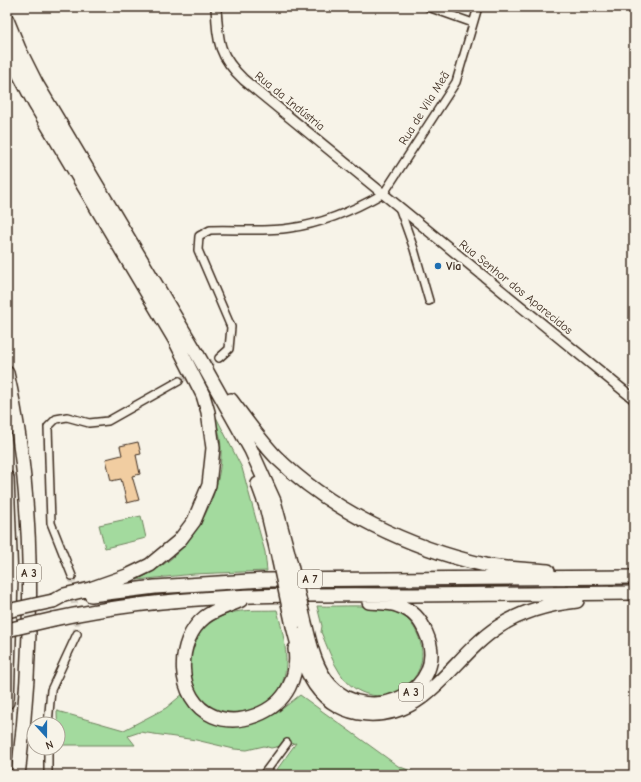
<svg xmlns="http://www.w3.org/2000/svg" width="641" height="782" font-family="'Comic Neue',sans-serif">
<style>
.green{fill:#a3da9e;stroke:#6f825e}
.building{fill:#f1cda1;stroke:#3b2a1e}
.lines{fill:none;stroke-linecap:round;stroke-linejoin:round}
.minor-tunnel{stroke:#d1cbc0;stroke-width:7;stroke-dasharray:7 3.5;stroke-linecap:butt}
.minor-casing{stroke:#3b2a1e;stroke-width:10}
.tertiary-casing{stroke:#3b2a1e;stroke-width:12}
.motorway-casing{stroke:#3b2a1e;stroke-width:16}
.minor{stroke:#f7f3e8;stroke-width:7}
.tertiary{stroke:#f7f3e8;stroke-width:9}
.motorway{stroke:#f7f3e8;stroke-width:13}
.motorway-bridge-casing{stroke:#3b2a1e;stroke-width:16;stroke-linecap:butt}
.motorway-bridge{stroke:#f7f3e8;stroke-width:13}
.poi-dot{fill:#1f6fb2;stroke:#f7f3e8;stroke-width:1.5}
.labels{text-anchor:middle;stroke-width:4;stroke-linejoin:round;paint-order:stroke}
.shield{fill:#f7f3e8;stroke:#73665b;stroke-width:1}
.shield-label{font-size:11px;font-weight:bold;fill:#3b2a1e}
.street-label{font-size:12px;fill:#3b2a1e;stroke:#f7f3e8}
.poi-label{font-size:12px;font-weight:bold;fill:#3b2a1e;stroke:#f7f3e8;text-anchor:start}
</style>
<rect width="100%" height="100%" fill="#f7f3e8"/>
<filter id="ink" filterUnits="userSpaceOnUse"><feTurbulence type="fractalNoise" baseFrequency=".025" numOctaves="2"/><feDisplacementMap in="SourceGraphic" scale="8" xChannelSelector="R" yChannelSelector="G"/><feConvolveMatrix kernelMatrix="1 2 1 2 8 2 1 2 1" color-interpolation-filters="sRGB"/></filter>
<g filter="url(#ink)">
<path class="green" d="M213,411L242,468L265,552L267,571L194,574L137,580C153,572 170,562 182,548C205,524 222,484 221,450C221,437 217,424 213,411Z
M141,516L146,538L105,548L99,525Z
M317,606C342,607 372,603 396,611C404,614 413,624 417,633C441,684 372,722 340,673C332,661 327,646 321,632L322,626Z
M277,610C287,647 299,695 250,710C237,714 221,713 209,705C177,683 187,632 220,617C237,608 258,611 277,610Z
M184,693L207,717L257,721L277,713L300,695L398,766L421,775H273L296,743L271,748L264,746L247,750L234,749L196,740L140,732L128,736L135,745H58L57,711L124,730L166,708Z"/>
<path class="building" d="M138,442L141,454L136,455L140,474L132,476L139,500L127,503L121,479L111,481L106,459L122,455L120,446Z"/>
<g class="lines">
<path class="minor-tunnel" d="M179,381L219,358
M72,576L77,634"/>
<defs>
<path id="minor" d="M428,7L473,23
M399,207L414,249L429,301
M219,358L229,349L231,327L198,250L199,236L210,230C236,229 264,232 290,228C322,224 356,209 384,193L456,82L478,7
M72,576L51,523L48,427L56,419L67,417L89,423L108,421L179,381
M48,724L51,690L77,634
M48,748V775
M263,775L287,743"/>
<path id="tertiary" d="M216,7C218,42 218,55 244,80L634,399"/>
<path id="motorway" d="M7,20L19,49L36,83L196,352L251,450L274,501L288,553
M7,51L35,104L175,340L203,395L208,412L213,448L209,485L194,521L179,541L150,565L127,576L90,589L64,595L53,601
M7,373C36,499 34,647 18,775
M231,400C245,419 259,439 276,457C331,511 410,548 485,565C505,569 527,569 548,571
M7,478L11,579L7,702
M258,484L266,506L277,552
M91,595L155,587L265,580L634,577
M241,600C229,606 216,609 205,617C175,640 175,700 213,716C239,727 276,713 289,687C295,675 297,662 295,649
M54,619C172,593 292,594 413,595C486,595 560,594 634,593
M293,626C298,646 303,667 315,685C340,721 389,722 422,697C450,676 469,646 498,627C522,611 549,604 577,601
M306,627C311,648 316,669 330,685C369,729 452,690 426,633C421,620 412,610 399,606C390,602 378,603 369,602"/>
</defs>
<use href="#minor" class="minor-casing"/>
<use href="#tertiary" class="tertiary-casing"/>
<use href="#motorway" class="motorway-casing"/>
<use href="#minor" class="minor"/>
<use href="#tertiary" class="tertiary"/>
<use href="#motorway" class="motorway"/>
<defs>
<path id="motorway-bridge" d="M277,552L293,626
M288,553L306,627
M7,611L53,601
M7,630L54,619"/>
</defs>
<use href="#motorway-bridge" class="motorway-bridge-casing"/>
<use href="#motorway-bridge" class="motorway-bridge"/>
</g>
</g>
<circle class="poi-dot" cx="438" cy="266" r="4"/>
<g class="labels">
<g class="shield">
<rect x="17" y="564" width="24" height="18" rx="3"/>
<rect x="298" y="570" width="24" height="18" rx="3"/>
<rect x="399" y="683" width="24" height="18" rx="3"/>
</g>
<g class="shield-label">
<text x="29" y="577">A 3</text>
<text x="310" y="583">A 7</text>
<text x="411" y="696">A 3</text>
</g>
<g class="street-label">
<text transform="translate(290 101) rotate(39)" y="4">Rua da Indústria</text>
<text transform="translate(424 108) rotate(-58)" y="4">Rua de Vila Meã</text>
<text transform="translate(516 287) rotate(39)" y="4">Rua Senhor dos Aparecidos</text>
</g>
<g class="poi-label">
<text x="446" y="270">Via</text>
</g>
</g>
<rect width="641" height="782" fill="none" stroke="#f7f3e8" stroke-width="24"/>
<rect x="12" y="12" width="617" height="758" fill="none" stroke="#3b2a1e" stroke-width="1.5" filter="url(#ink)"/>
<g transform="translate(46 736) rotate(159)"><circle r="19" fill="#f7f3e8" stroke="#aca397"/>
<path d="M0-3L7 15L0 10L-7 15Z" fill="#1f6fb2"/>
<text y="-6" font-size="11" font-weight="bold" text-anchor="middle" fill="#3b2a1e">N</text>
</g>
</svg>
